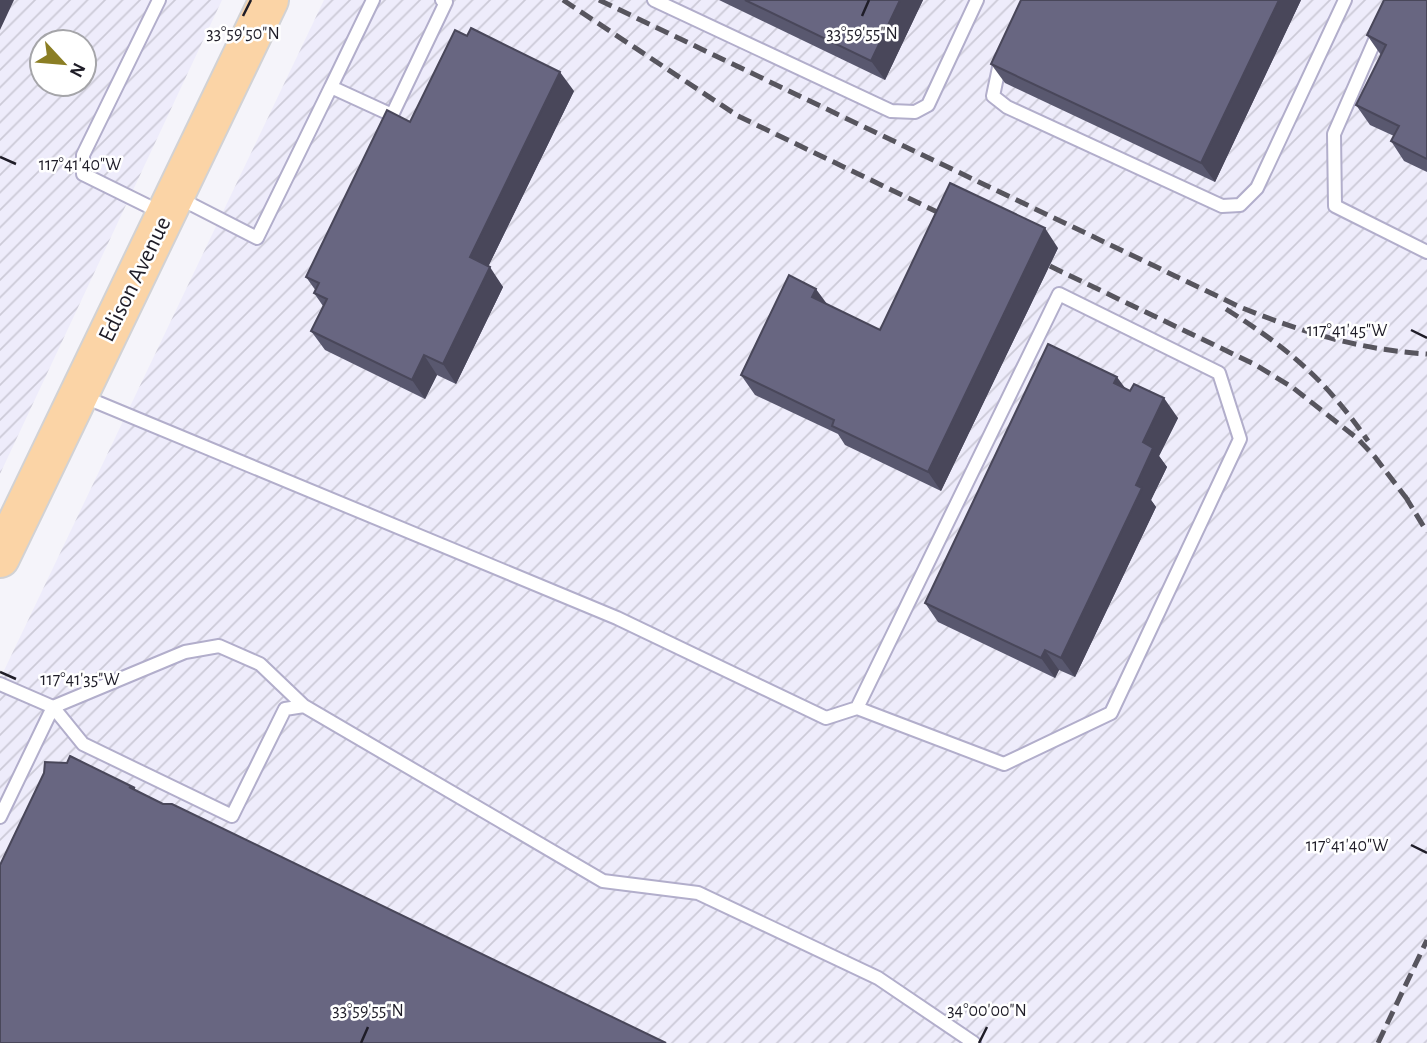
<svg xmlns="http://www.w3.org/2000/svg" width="1427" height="1043" font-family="'Alegreya Sans',sans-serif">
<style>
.industrial{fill:url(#industrial-furrows);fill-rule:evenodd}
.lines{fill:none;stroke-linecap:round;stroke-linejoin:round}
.service-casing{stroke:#b2aecb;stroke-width:16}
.primary-casing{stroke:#d2d2d4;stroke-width:42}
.service{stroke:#fff;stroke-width:12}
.primary{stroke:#fbd4a6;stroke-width:38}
.rail{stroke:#57555e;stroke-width:5;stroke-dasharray:14 7;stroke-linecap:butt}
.wall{fill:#59586f}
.shaded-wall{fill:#49475a}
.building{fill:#686681;stroke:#49475a;stroke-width:2}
.ticks{fill:none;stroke:#1f1d28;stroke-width:2.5}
.labels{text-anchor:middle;stroke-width:5;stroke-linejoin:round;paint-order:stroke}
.street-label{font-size:24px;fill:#1f1d28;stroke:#fff}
.ticks-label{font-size:18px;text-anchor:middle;fill:#1f1d28;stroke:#fff;stroke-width:5;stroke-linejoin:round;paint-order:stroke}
</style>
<defs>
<pattern id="industrial-furrows" width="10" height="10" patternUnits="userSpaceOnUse" patternTransform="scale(1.75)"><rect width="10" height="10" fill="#eeecfb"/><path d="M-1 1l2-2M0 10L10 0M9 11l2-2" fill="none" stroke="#cccad7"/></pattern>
</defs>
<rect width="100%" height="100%" fill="#f5f4fa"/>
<path class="industrial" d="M0,0H222L0,474ZM42,42H84V84H42Z
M324,0H1427V1043H0V679Z"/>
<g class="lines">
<defs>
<path id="service" d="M159,0L83,155V174L162,213
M654,0L891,111L915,112L928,105L977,0
M1379,31L1334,134L1335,206L1427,252
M1001,58L993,96L1007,107L1222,206L1240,205L1257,188L1345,0
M331,87L373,0
M177,197L257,238L331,87L392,115L446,2L442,0
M82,396L617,618L826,718L857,708L1059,294L1219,373L1240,439L1111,713L1004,764L857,708
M0,684L53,707L0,817
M304,706L285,709L232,816L83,744L53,707L185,652L219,646L260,664L304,706L603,881L698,893L878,978L974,1043"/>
<path id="primary" d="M0,558L269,0"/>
</defs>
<use href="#service" class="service-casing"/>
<use href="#primary" class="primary-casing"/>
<use href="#service" class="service"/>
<use href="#primary" class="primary"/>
<path class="rail" d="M563,0L738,116L956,221
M599,0L1240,307C1301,332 1361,350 1427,354
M1031,257L1254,364L1292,387L1358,439L1375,457L1410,503
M1226,309C1289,349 1325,379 1368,441
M1405,496L1427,532
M1378,1043L1427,940"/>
</g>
<path class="wall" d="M719,0H923L885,80Z
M1301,0L1215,182L1005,83L991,64Z
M1427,0V172L1404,161L1391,141L1394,136L1370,125L1356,105L1381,55L1367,35Z
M574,91L488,267L503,287L456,384L437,375L425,399L325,350L311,331L323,306L314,293L316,291L306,277L410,122Z
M1058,248L941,491L845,445L838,434L755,395L741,375L827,304L880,330Z
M1125,389L1178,418L1159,456L1167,467L1151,500L1156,507L1075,677L1059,670L1055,678L938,622L925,603Z"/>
<path class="shaded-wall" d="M0,0H14L0,30Z
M900,0H923L885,80L871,61Z
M1279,0H1301L1215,182L1201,163Z
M560,72L574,91L483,277L470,257Z
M1045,228L1058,248L941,491L928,472Z
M490,267L503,287L456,384L443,364Z
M816,289L830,308L812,297Z
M424,355L437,375L425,399L412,380Z
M1117,377L1131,396L1114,383Z
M1164,398L1178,418L1159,456L1167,467L1151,500L1156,507L1075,677L1061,658L1136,485L1143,442Z
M1045,650L1059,670L1055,678L1041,658Z"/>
<path class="building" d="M745,0H900L871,61Z
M1021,0H1279L1201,163L991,64Z
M1384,0H1427V159L1391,141L1399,126L1356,105L1386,45L1367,35Z
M471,28L560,72L470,257L490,267L443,364L424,355L412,380L311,331L327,299L314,293L319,283L306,277L387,110L410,122L455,30L467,36Z
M950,183L1045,228L928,472L832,426L834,420L741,375L789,275L816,289L812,297L880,330Z
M1048,344L1117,377L1114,383L1130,391L1134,384L1164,398L1143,442L1153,448L1136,485L1142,488L1061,658L1045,650L1041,658L925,603Z
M70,756L135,788L129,787L163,804H172L666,1043H0V865L44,773L45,762L67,763Z"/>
<path class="ticks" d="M243,16L251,0M862,16L869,0M0,157L16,164M1411,330L1427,338M0,672L16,679M1411,845L1427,853M361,1043L368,1027M979,1043L987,1027"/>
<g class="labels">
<g class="street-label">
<text transform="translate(134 279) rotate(-64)" y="8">Edison Avenue</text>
</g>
</g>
<g class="ticks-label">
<text x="243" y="39">33°59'50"N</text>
<text x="862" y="39">33°59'55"N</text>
<text x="80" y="170">117°41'40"W</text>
<text x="1347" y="336">117°41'45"W</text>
<text x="80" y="685">117°41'35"W</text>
<text x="1347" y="851">117°41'40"W</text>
<text x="368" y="1016">33°59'55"N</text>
<text x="987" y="1016">34°00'00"N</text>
</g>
<g transform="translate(63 63) rotate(116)"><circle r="33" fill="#ffffff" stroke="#a5a5a9" stroke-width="2"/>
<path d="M0-5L12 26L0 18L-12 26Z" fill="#8b7e24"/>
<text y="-10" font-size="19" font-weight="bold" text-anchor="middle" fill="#1f1d28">N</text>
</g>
</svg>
